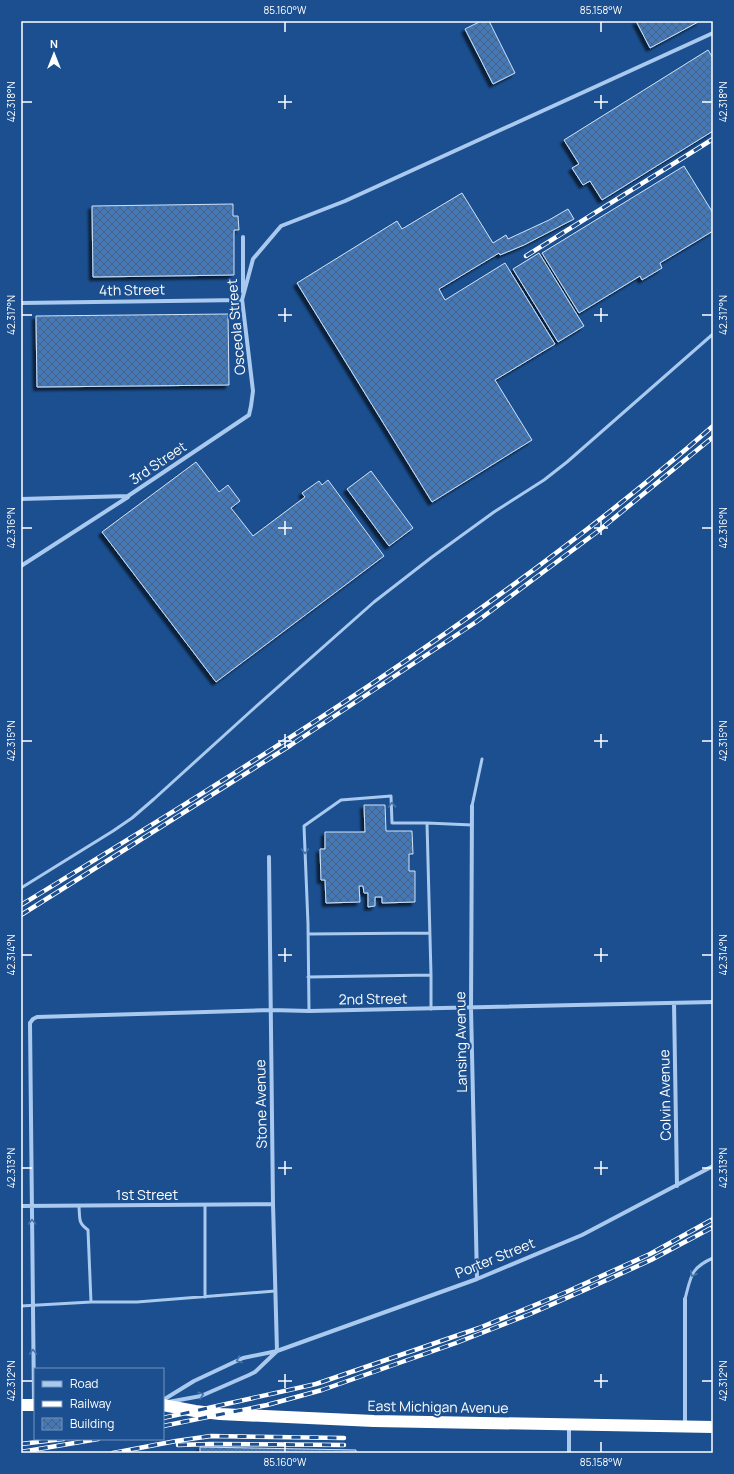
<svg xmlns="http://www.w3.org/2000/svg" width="734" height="1474" font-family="Manrope,sans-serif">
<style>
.building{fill:url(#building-cross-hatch);stroke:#cfe3fa;filter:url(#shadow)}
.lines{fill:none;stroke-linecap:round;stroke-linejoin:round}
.lane{stroke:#a9c9ee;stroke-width:3}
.street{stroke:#a9c9ee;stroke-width:4}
.highway{stroke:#fff;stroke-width:12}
.rail-casing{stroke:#fff;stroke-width:4.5}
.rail{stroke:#1b4f8f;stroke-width:3;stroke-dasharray:9;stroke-linecap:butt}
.oneway{stroke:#4674ac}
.ticks{fill:none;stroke:#fff;stroke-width:1.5}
.labels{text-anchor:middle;stroke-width:4;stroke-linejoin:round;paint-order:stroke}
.street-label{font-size:14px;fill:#fff;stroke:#1b4f8f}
.neatline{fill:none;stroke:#fff;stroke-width:1.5}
.ticks-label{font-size:10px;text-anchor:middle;fill:#fff}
</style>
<defs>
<pattern id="building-cross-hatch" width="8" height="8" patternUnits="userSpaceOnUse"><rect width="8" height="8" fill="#4478b7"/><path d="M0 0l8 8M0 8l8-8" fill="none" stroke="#486282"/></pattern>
<filter id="shadow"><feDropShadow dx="-3.5" dy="3.5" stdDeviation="1" flood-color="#0009"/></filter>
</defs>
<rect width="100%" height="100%" fill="#1b4f8f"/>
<path class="building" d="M481,21H489L515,73L493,84L465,29Z
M636,21H700L650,48Z
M708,50L713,58V131L602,200L590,181L583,185L572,168L579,164L564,140Z
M684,166L713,213V231L660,263L662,268L642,280L640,276L579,313L542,253Z
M462,193L493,243L506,235L508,239L549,220L568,209L574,219L524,245L500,255L499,253L439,289L445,300L505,263L555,344L495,380L532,440L432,502L297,283L397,221L402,229Z
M233,204V216H238L239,230H234V275L93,277L92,206Z
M539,253L584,326L558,342L513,269Z
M228,314L229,385L37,387L36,316Z
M196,462L219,492L228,485L240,501L231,508L253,536L305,497L302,493L319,481L322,485L328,480L384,556L216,682L102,532Z
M371,471L413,528L389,546L347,489Z
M364,805H385L386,831H412L413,854H409V871H415V902L382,903V897H375V906L368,907V893H364L363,886H359L360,902L326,903L325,880H321L320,849H325V832H365Z
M200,1447L356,1450V1453H200Z"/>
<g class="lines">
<path class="lane" d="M472,806L482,759
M21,888L113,831L132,818L154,799L251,711L374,602L432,557L494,512L544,480L567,462L713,334
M308,934L429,933
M431,975V1009
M308,977L431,975L427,823
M309,1011L308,924L304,826L341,800L391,796L392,823H427L472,825
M205,1206V1297
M685,1299C691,1277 690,1268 713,1258
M91,1302H137L275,1291
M21,1306L91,1302L88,1230C78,1223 80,1219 79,1207"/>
<path class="street" d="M243,292V237
M21,303L242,300L253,259L281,226L345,201L713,33
M21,499L128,496L249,415L251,406L253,391L242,299
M21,566L128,497
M472,806L471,1008L477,1279
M269,857L273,1204L277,1351
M674,1003L677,1186
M21,1206L273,1204
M163,1400L194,1381L243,1358L277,1351L477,1279L582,1235L713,1166
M168,1402L201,1396L249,1375L255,1372L277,1351
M34,1403L30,1023L33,1019L37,1017L271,1010L309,1011L713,1002
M569,1426V1453
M685,1426V1299"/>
<path class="highway" d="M21,1405H35
M163,1405L195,1411L220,1414L374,1421L713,1427"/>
<defs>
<path id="rail" d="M526,256L713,139
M21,905C260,759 501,611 713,426
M21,915L291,745L476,622L597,532L713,437
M163,1418L316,1384L479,1328L564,1293L650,1254L713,1219
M163,1426L267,1405L322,1390L456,1343L530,1314L587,1289L651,1260L713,1227
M21,1444L63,1439
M178,1445L211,1444L344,1445
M21,1452L98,1439
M113,1453L176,1441L211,1436L344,1438"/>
</defs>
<use href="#rail" class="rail-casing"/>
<use href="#rail" class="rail"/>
</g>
<defs><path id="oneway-chevron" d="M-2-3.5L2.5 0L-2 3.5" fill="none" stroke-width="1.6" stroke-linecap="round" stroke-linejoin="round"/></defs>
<g class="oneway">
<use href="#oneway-chevron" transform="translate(392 805) rotate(-92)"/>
<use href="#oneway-chevron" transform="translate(305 851) rotate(88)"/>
<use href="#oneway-chevron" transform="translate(32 1222) rotate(-91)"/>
<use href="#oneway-chevron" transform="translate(693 1274) rotate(116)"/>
<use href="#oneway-chevron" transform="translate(33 1352) rotate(-91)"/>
<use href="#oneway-chevron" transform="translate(239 1360) rotate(158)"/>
<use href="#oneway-chevron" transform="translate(201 1395) rotate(-17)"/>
</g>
<path class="ticks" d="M285,22V32M601,22V32M285,95V109M601,95V109M22,102H32M278,102H292M594,102H608M702,102H712M285,308V322M601,308V322M22,315H32M278,315H292M594,315H608M702,315H712M285,521V535M601,521V535M22,528H32M278,528H292M594,528H608M702,528H712M285,734V748M601,734V748M22,741H32M278,741H292M594,741H608M702,741H712M285,948V962M601,948V962M22,955H32M278,955H292M594,955H608M702,955H712M285,1161V1175M601,1161V1175M22,1168H32M278,1168H292M594,1168H608M702,1168H712M285,1374V1388M601,1374V1388M22,1381H32M278,1381H292M594,1381H608M702,1381H712M285,1442V1452M601,1442V1452"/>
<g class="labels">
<g class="street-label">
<text transform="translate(132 290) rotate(-1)" y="5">4th Street</text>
<text transform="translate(236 327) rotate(-95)" y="5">Osceola Street</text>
<text transform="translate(158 463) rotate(-34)" y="5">3rd Street</text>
<text transform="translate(373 999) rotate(-1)" y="5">2nd Street</text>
<text transform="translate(461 1042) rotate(-91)" y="5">Lansing Avenue</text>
<text transform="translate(665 1095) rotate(-91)" y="5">Colvin Avenue</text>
<text transform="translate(261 1104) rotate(-91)" y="5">Stone Avenue</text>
<text x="147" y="1200">1st Street</text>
<text transform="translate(495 1258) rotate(-22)" y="5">Porter Street</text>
<text transform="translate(438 1407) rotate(1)" y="5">East Michigan Avenue</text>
</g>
</g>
<rect width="734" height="1474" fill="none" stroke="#1b4f8f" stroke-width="44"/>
<rect x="34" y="1368" width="130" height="72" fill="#1b4f8f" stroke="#7695bc"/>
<rect x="42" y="1381" width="20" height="6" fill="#a9c9ee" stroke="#7695bc"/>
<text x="70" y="1388" font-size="12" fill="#ffffff">Road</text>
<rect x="42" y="1401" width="20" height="6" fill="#ffffff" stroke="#7695bc"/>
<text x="70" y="1408" font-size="12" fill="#ffffff">Railway</text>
<rect x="42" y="1418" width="20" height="12" fill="url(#building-cross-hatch)" stroke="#7695bc"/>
<text x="70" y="1428" font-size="12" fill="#ffffff">Building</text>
<g transform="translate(54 54)" stroke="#1b4f8f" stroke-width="3" paint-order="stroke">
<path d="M0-3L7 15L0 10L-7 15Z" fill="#ffffff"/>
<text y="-6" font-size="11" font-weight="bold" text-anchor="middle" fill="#ffffff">N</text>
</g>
<rect x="22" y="22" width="690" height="1430" class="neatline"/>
<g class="ticks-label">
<text x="285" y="14">85.160°W</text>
<text x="601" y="14">85.158°W</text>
<text transform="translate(11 102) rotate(-90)" y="4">42.318°N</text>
<text transform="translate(723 102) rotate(-90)" y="4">42.318°N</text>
<text transform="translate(11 315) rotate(-90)" y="4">42.317°N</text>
<text transform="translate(723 315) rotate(-90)" y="4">42.317°N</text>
<text transform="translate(11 528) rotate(-90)" y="4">42.316°N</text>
<text transform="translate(723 528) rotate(-90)" y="4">42.316°N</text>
<text transform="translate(11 741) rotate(-90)" y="4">42.315°N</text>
<text transform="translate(723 741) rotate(-90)" y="4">42.315°N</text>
<text transform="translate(11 955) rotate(-90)" y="4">42.314°N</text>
<text transform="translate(723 955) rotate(-90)" y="4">42.314°N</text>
<text transform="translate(11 1168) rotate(-90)" y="4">42.313°N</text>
<text transform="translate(723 1168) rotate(-90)" y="4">42.313°N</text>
<text transform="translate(11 1381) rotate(-90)" y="4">42.312°N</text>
<text transform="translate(723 1381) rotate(-90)" y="4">42.312°N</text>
<text x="285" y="1466">85.160°W</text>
<text x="601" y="1466">85.158°W</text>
</g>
</svg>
